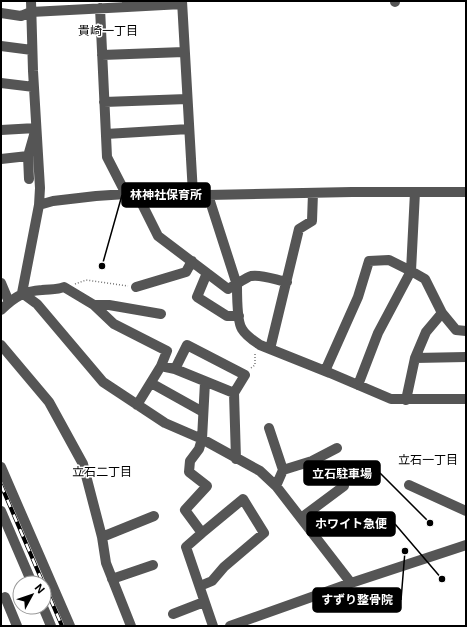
<svg xmlns="http://www.w3.org/2000/svg" width="467" height="627" font-family="Inter,'Noto Sans JP',sans-serif">
<style>
.lines{fill:none;stroke-linecap:round;stroke-linejoin:round}
.path{stroke:#777;stroke-width:1.5;stroke-dasharray:1 2;stroke-linecap:butt}
.minor{stroke:#555;stroke-width:10}
.rail-casing{stroke:#000;stroke-width:4}
.rail{stroke:#fff;stroke-width:2.5;stroke-dasharray:8;stroke-linecap:butt}
.labels{text-anchor:middle;stroke-width:3;stroke-linejoin:round;paint-order:stroke}
.neighbourhood-label{font-size:12px;fill:#000;stroke:#fff}
.leader{fill:none;stroke:#000;stroke-width:1.5}
.callout-dot{fill:#000;stroke:#fff;stroke-width:1.5}
.callout{fill:#000;stroke:#000;stroke-width:1.5}
.callout-label{font-size:12px;text-anchor:middle;font-weight:bold;fill:#fff}
</style>
<rect width="100%" height="100%" fill="#fff"/>
<g class="lines">
<path class="path" d="M75,284L86,280L128,286
M251,368L255,365V353"/>
<path class="minor" d="M182,1L193,194
M395,1V2
M127,7L182,4
M100,8L107,157L126,194
M1,13L21,16L31,12L127,7V1
M1,46L32,50
M102,55L184,52
M1,83L34,87
M104,102L187,99
M1,130L36,128L28,156L29,179
M106,134L189,129
M1,159L28,156
M137,194L158,236L228,289C234,286 247,277 251,276C262,274 276,280 287,282
M208,195L237,285C237,294 237,322 242,329C246,336 254,341 260,345L330,373L391,399H466
M39,205L53,201L96,196L126,194L208,195L352,192H466
M207,273L197,297L227,316H239
M1,283L9,302
M136,287L186,272L192,261
M22,293L37,304L103,382L165,423L202,439L260,471L276,486L351,583
M22,293L39,205L40,188L33,71L31,1
M94,305L114,324L167,351L161,366
M1,310C14,297 24,291 42,290C50,289 57,290 64,287L94,305H109L161,314
M1,345L49,402L83,464L102,537L106,563L131,626
M270,349L299,229L312,221L313,193
M415,358L466,357
M175,369L187,345L245,375L234,393
M325,371L358,297L369,261L389,260L411,271L425,279L442,313L456,330L466,331
M205,382L202,439L199,449L190,461L189,472L207,486L185,510L202,533L186,547L213,626
M151,383L203,412
M358,385L378,333L411,271L415,192
M406,400L415,358L426,332L442,313
M137,405L161,366L175,369L234,393L236,459
M269,428L283,470L276,486
M1,467L70,626
M283,470L312,461L337,448
M409,485L466,511
M1,511L32,583
M301,518L344,486
M102,537L154,516
M112,579L153,565
M200,586L212,581L224,567L264,533L243,499L202,533
M5,597L17,626
M43,607L51,626
M173,614L204,602
M230,626L351,583L466,545"/>
<defs>
<path id="rail" d="M1,485L43,583
M44,584L62,626"/>
</defs>
<use href="#rail" class="rail-casing"/>
<use href="#rail" class="rail"/>
</g>
<g class="labels">
<g class="neighbourhood-label">
<text x="108" y="35">貴崎一丁目</text>
<text x="428" y="464">立石一丁目</text>
<text x="102" y="476">立石二丁目</text>
</g>
</g>
<path class="leader" d="M102 266L122 195M430 523L380 473M442 579L395 524M405 551L401 600"/>
<g class="callout-dot">
<circle cx="102" cy="266" r="4"/>
<circle cx="430" cy="523" r="4"/>
<circle cx="442" cy="579" r="4"/>
<circle cx="405" cy="551" r="4"/>
</g>
<g class="callout">
<rect x="122" y="183" width="88" height="24" rx="4"/>
<rect x="304" y="461" width="76" height="24" rx="4"/>
<rect x="307" y="512" width="88" height="24" rx="4"/>
<rect x="313" y="588" width="88" height="24" rx="4"/>
</g>
<g class="callout-label">
<text x="166" y="199">林神社保育所</text>
<text x="342" y="478">立石駐車場</text>
<text x="351" y="528">ホワイト急便</text>
<text x="357" y="604">すずり整骨院</text>
</g>
<rect width="467" height="627" fill="none" stroke="#000000" stroke-width="4"/>
<g transform="translate(32 595) rotate(50)"><circle r="19" fill="#ffffff" stroke="#999999"/>
<path d="M0-3L7 15L0 10L-7 15Z" fill="#000000"/>
<text y="-6" font-size="11" font-weight="bold" text-anchor="middle" fill="#000000">N</text>
</g>
</svg>
